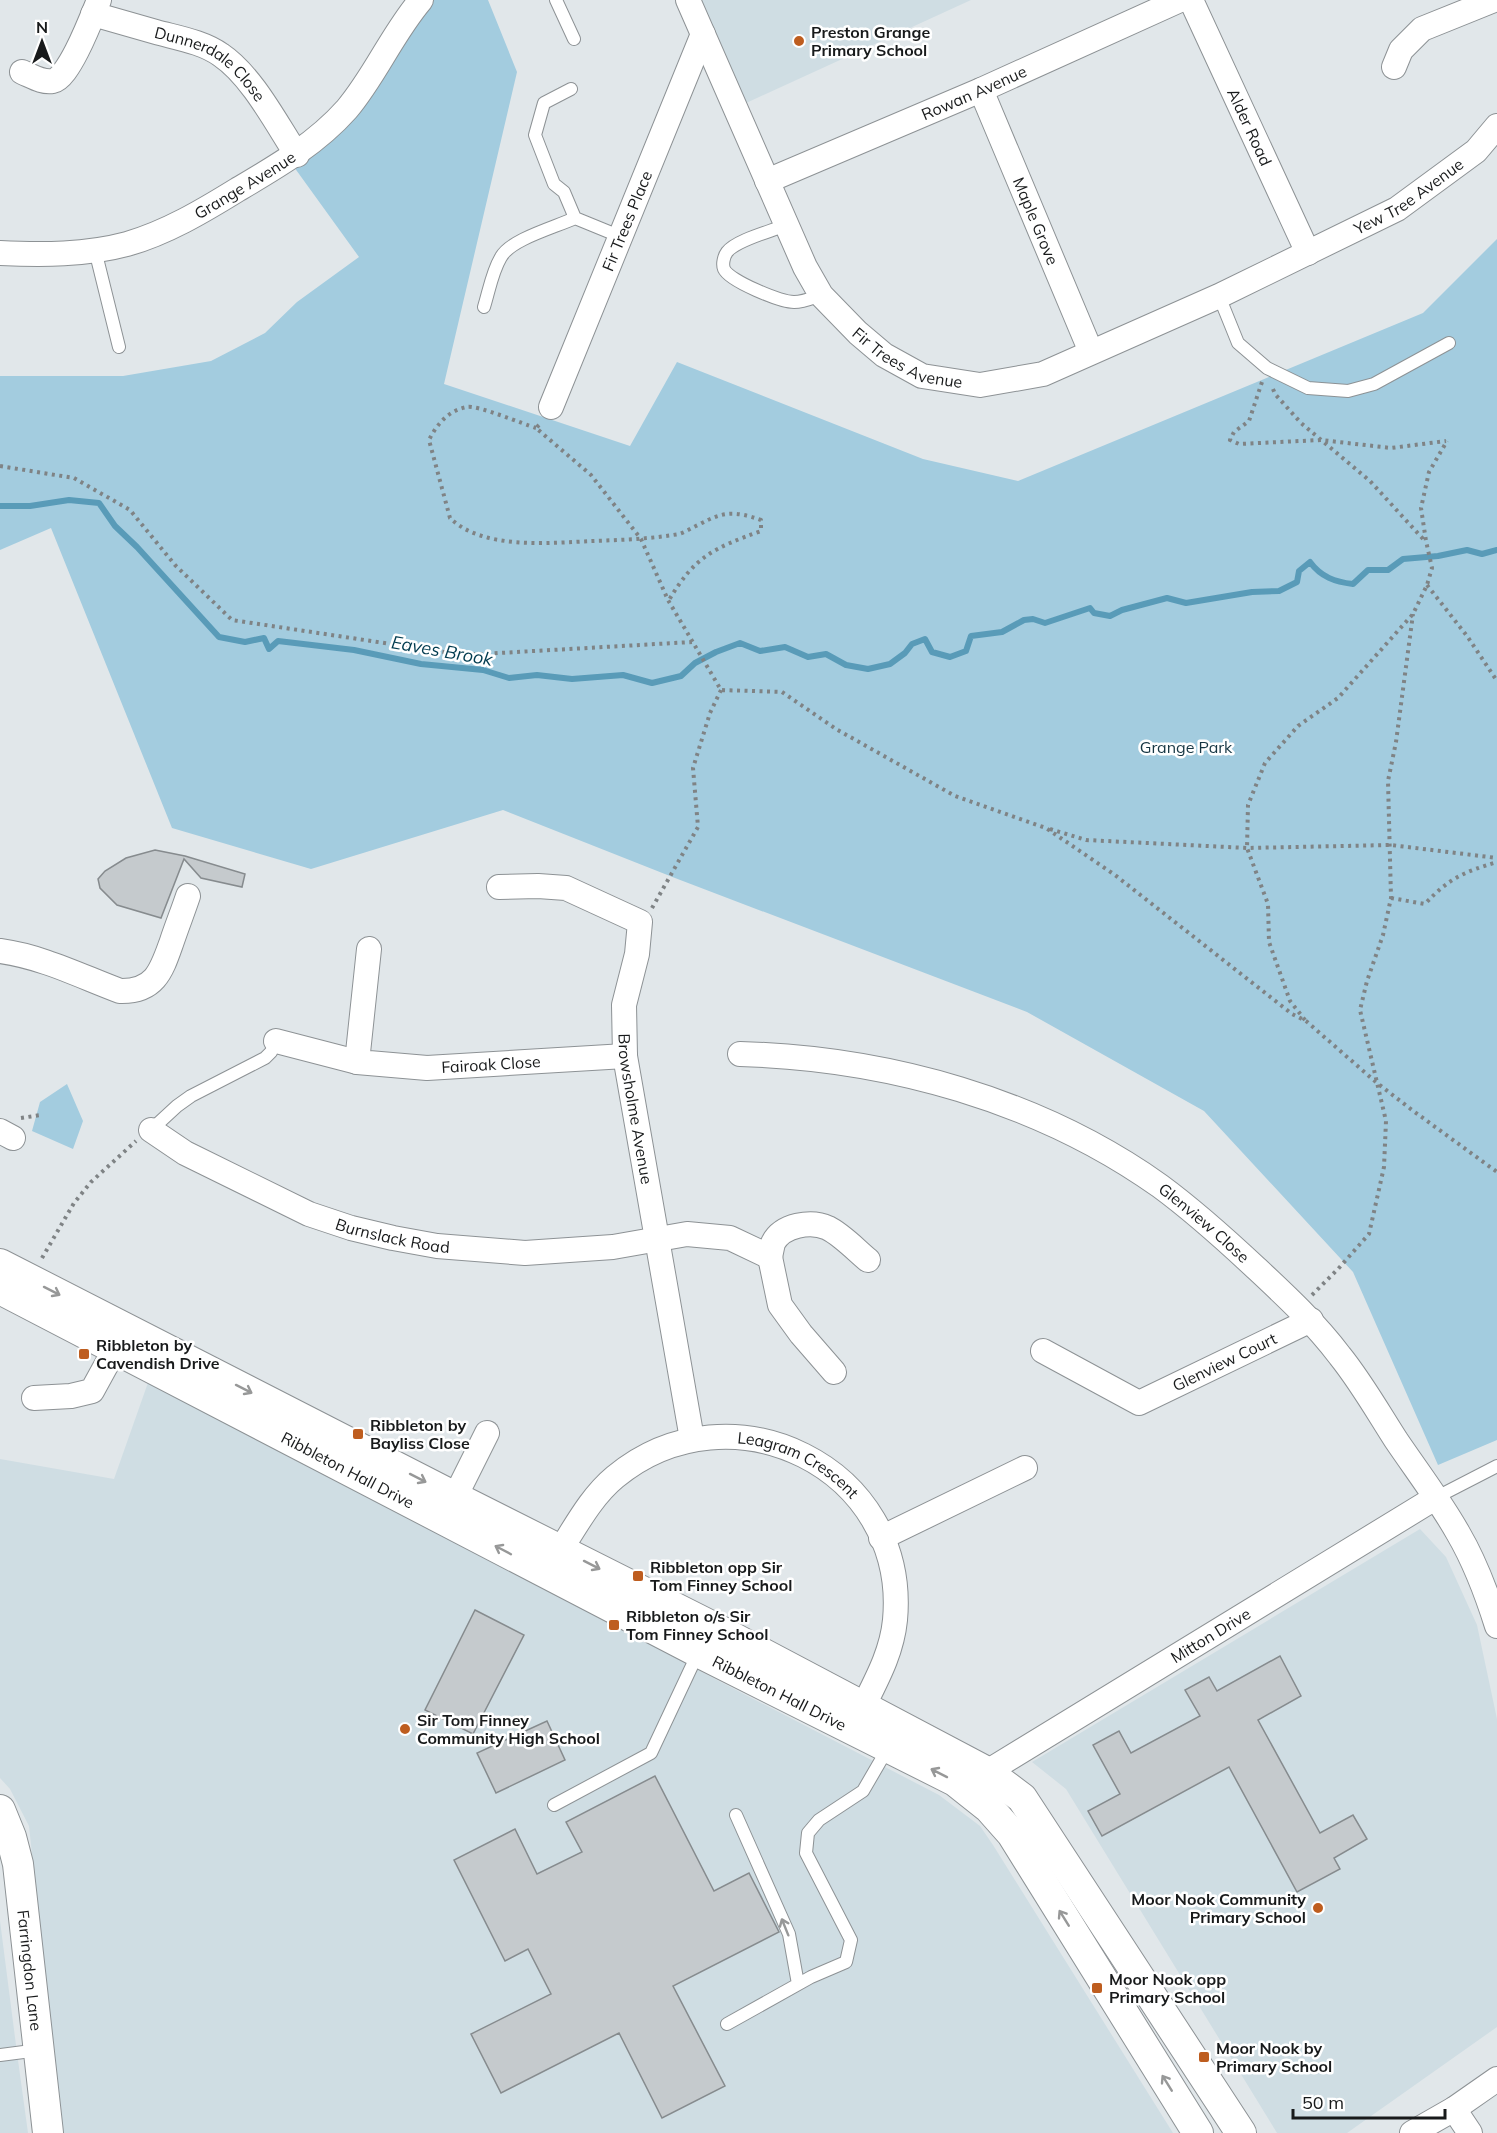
<svg xmlns="http://www.w3.org/2000/svg" width="1497" height="2133" font-family="Mulish,sans-serif">
<style>
.built{fill:#cfdde3}
.green{fill:#a3ccdf}
.lines{fill:none;stroke-linecap:round;stroke-linejoin:round}
.stream{stroke:#599bb8;stroke-width:6}
.building{fill:#c5cacd;stroke:#868b8e;stroke-width:1.5}
.service-casing{stroke:#8d9295;stroke-width:14}
.minor-casing{stroke:#8d9295;stroke-width:26}
.tertiary-casing{stroke:#8d9295;stroke-width:32}
.path{stroke:#7f8385;stroke-width:4;stroke-dasharray:3 4.5;stroke-linecap:butt}
.service{stroke:#fff;stroke-width:12}
.minor{stroke:#fff;stroke-width:24}
.tertiary{stroke:#fff;stroke-width:30}
.oneway{stroke:#979898}
.poi-dot{fill:#be5d1f;stroke:#fff;stroke-width:2}
.labels{text-anchor:middle;stroke-width:5;stroke-linejoin:round;paint-order:stroke}
.poi-label{font-size:16px;font-weight:bold;fill:#181a1b;stroke:#fff;text-anchor:start}
.street-label{font-size:16px;fill:#181a1b;stroke:#fff}
.park-label{font-size:16px;fill:#163643;stroke:#fff}
.water-label{font-size:18px;font-style:italic;fill:#003b4f;stroke:#fff}
</style>
<rect width="100%" height="100%" fill="#e1e7ea"/>
<path class="built" d="M699,0H971L744,104Z
M150,1377L715,1679L939,1795L980,1826L993,1845L1173,2133H62L29,1826L10,1789L0,1778V1459L114,1479Z
M1420,1529L1446,1557L1477,1625L1497,1719V2027L1347,2133H1277L1066,1789L1032,1762Z
M0,1921L17,2053L28,2133H0Z"/>
<path class="green" d="M426,0H488L517,72L444,384L630,446L677,362L923,459L1018,481L1423,313L1497,239V1440L1438,1465L1353,1272L1204,1111L1027,1012L675,878L503,810L311,869L172,828L51,528L0,550V376H123L211,361L265,333L297,302L359,257L294,167Z
M67,1084L83,1121L73,1149L32,1131L40,1102Z"/>
<g class="lines">
<path class="stream" d="M0,506H30L69,500L99,503L115,526L137,547L219,637L245,642L264,638L269,649L278,641L354,650L421,664L483,670L509,678L537,675L572,679L623,675L652,683L681,676L695,663L716,652L740,643L760,651L785,647L808,657L826,654L846,665L868,669L890,664L905,653L912,644L925,639L932,652L950,657L966,651L971,636L1002,632L1024,620L1033,619L1045,623L1090,608L1094,613L1110,616L1122,610L1167,598L1186,603L1252,592L1279,591L1297,582L1299,571L1310,562C1321,577 1335,582 1353,584L1368,570H1388L1403,559L1438,556L1467,550L1482,554L1497,550"/>
</g>
<path class="building" d="M155,850L185,856L245,874L242,887L201,878L184,859L161,918L117,905L100,888L98,879L105,871L126,858Z
M475,1610L524,1635L473,1734L425,1710Z
M1280,1656L1301,1696L1258,1720L1320,1833L1353,1815L1367,1839L1334,1858L1340,1869L1297,1892L1229,1767L1102,1836L1088,1811L1120,1794L1093,1745L1119,1731L1131,1753L1200,1716L1185,1690L1209,1677L1217,1691Z
M547,1721L565,1760L496,1793L477,1753Z
M655,1776L714,1891L749,1873L779,1932L673,1986L725,2086L662,2118L619,2033L501,2093L471,2034L551,1994L528,1949L505,1961L454,1860L515,1829L537,1874L582,1852L566,1822Z"/>
<g class="lines">
<defs>
<path id="service" d="M556,0L574,39
M571,89L544,103L535,135L554,184L564,192L575,218L619,236
M786,225C772,231 736,240 727,252C724,256 722,264 724,269C729,281 781,302 794,302C804,302 812,298 821,295
M95,250L119,347
M1219,296L1238,343L1267,368L1308,388L1348,391L1374,384L1449,343
M484,307C489,291 492,272 501,257C511,239 556,227 575,218
M151,1130L177,1106L191,1096L265,1058L271,1052L276,1041
M1435,1498L1497,1466
M554,1805L651,1753L698,1653
M736,1815L789,1934L798,1984
M727,2024L811,1977L846,1962L851,1940L806,1853L808,1833L819,1820L863,1791L888,1748
M0,2055L39,2050"/>
<g id="minor">
<path id="s1" d="M688,0L805,267L821,295L858,333L884,355L922,376L980,385L1043,374L1219,296L1397,209L1476,151L1497,126"/>
<path id="s2" d="M1191,0L1308,253"/>
<path id="s3" d="M93,14C114,20 135,26 156,32C178,38 203,42 221,55C252,76 276,123 297,155"/>
<path d="M1394,67L1401,50L1422,29L1494,0"/>
<path d="M22,72C32,76 42,83 53,81C69,78 92,17 99,0"/>
<path id="s4" d="M981,90L1091,352"/>
<path id="s5" d="M767,181L981,90L1180,0"/>
<path id="s6" d="M0,253C42,255 86,255 127,244C166,233 203,211 237,190C276,167 316,144 347,109C375,76 392,34 421,0"/>
<path id="s7" d="M551,407L703,34"/>
<path id="s8" d="M499,887L538,886L566,888L640,922L637,954L624,1005L625,1056L692,1439"/>
<path id="s9" d="M369,949L357,1062L427,1068L625,1056"/>
<path d="M0,951C43,957 80,976 120,991C156,992 162,969 172,941C177,926 183,911 188,896"/>
<path d="M276,1041L357,1062"/>
<path id="s10" d="M740,1054C887,1058 1039,1100 1160,1186C1194,1211 1225,1239 1256,1268C1286,1296 1315,1323 1340,1356C1361,1382 1378,1412 1396,1440C1417,1471 1440,1501 1458,1533C1475,1562 1487,1594 1497,1626"/>
<path id="s11" d="M151,1130L185,1153L309,1214L351,1228L393,1238L437,1246L525,1253L613,1247L687,1234L730,1238L770,1257C771,1253 772,1247 773,1243C782,1225 811,1220 828,1228C842,1235 856,1250 868,1260"/>
<path d="M0,1131L13,1138"/>
<path d="M770,1257L780,1305L801,1334L834,1372"/>
<path id="s12" d="M1043,1351L1139,1403L1311,1320"/>
<path d="M34,1398L71,1396L92,1391L109,1360L113,1347"/>
<path d="M455,1497L487,1433"/>
<path d="M881,1538L1025,1468"/>
<path id="s13" d="M561,1549C577,1524 592,1496 615,1477C731,1381 909,1468 895,1620C892,1651 878,1677 864,1705"/>
<path id="s14" d="M987,1772L1435,1498"/>
<path d="M1454,2109L1470,2133"/>
<path d="M1412,2133L1454,2109L1497,2079"/>
</g>
<g id="tertiary">
<path d="M0,1264L455,1497L711,1626L987,1772L1022,1798L1241,2133"/>
<path id="s15" d="M0,1289L698,1652L955,1781L989,1808L1012,1834L1198,2133"/>
<path id="s16" d="M0,1810L11,1837L18,1864L48,2133"/>
</g>
</defs>
<use href="#service" class="service-casing"/>
<use href="#minor" class="minor-casing"/>
<use href="#tertiary" class="tertiary-casing"/>
<path class="path" d="M1262,382L1249,421L1234,432L1230,440L1239,444L1321,440L1391,448L1446,441
M1273,389L1275,394L1301,423L1370,481L1424,540
M539,425L536,428L591,475L641,539L668,600L721,690L782,692L836,729L955,796L1046,828L1115,875L1292,1014L1306,1021L1377,1083L1412,1110L1497,1172
M536,428C523,424 478,405 467,407C449,410 437,424 429,440L450,518C483,550 549,543 592,541C621,540 650,539 679,534C686,532 693,527 700,524C724,511 735,511 761,520V531C714,548 695,556 669,600
M0,466L74,478L130,510L175,565L232,620L464,655L692,642
M1427,585L1467,636L1497,681
M1050,829L1086,840L1247,848L1391,845L1497,858
M1391,898L1425,904C1449,878 1464,872 1497,862
M652,908L698,827L693,768L710,713L721,690
M1305,1020L1290,1001L1269,942L1268,904L1247,848L1248,805L1265,763L1298,726L1338,698L1413,614L1427,585L1432,568L1426,541L1421,508L1429,472L1447,441
M21,1118L41,1115
M42,1258L74,1203L91,1182L136,1141
M1312,1295L1338,1269L1369,1234L1384,1167L1386,1121L1360,1010L1367,981L1383,935L1391,898L1388,781L1396,742L1413,614"/>
<use href="#service" class="service"/>
<use href="#minor" class="minor"/>
<use href="#tertiary" class="tertiary"/>
</g>
<defs><path id="oneway-shaft" d="M-6 0H5M1.5-3L5.5 0L1.5 3" fill="none" stroke-width="1.6" stroke-linecap="round" stroke-linejoin="round" transform="scale(1.5)"/></defs>
<g class="oneway">
<use href="#oneway-shaft" transform="translate(52 1291) rotate(27)"/>
<use href="#oneway-shaft" transform="translate(244 1389) rotate(27)"/>
<use href="#oneway-shaft" transform="translate(418 1478) rotate(27)"/>
<use href="#oneway-shaft" transform="translate(503 1550) rotate(-152)"/>
<use href="#oneway-shaft" transform="translate(592 1565) rotate(27)"/>
<use href="#oneway-shaft" transform="translate(939 1773) rotate(-153)"/>
<use href="#oneway-shaft" transform="translate(1064 1918) rotate(-122)"/>
<use href="#oneway-shaft" transform="translate(785 1927) rotate(-112)"/>
<use href="#oneway-shaft" transform="translate(1167 2083) rotate(-122)"/>
</g>
<g class="poi-dot">
<circle cx="799" cy="41" r="6"/>
<rect x="78" y="1348" width="12" height="12" rx="3"/>
<rect x="352" y="1428" width="12" height="12" rx="3"/>
<rect x="632" y="1570" width="12" height="12" rx="3"/>
<rect x="608" y="1619" width="12" height="12" rx="3"/>
<circle cx="405" cy="1729" r="6"/>
<circle cx="1318" cy="1908" r="6"/>
<rect x="1091" y="1982" width="12" height="12" rx="3"/>
<rect x="1198" y="2051" width="12" height="12" rx="3"/>
</g>
<g class="labels">
<g class="poi-label">
<text x="811" y="38">Preston Grange<tspan x="811" dy="18">Primary School</tspan></text>
<text x="96" y="1351">Ribbleton by<tspan x="96" dy="18">Cavendish Drive</tspan></text>
<text x="370" y="1431">Ribbleton by<tspan x="370" dy="18">Bayliss Close</tspan></text>
<text x="650" y="1573">Ribbleton opp Sir<tspan x="650" dy="18">Tom Finney School</tspan></text>
<text x="626" y="1622">Ribbleton o/s Sir<tspan x="626" dy="18">Tom Finney School</tspan></text>
<text x="417" y="1726">Sir Tom Finney<tspan x="417" dy="18">Community High School</tspan></text>
<text x="1306" y="1905" text-anchor="end">Moor Nook Community<tspan x="1306" dy="18">Primary School</tspan></text>
<text x="1109" y="1985">Moor Nook opp<tspan x="1109" dy="18">Primary School</tspan></text>
<text x="1216" y="2054">Moor Nook by<tspan x="1216" dy="18">Primary School</tspan></text>
</g>
<g class="street-label">
<text dy="6" stroke="none"><textPath href="#s3" startOffset="130">Dunnerdale Close</textPath></text>
<text dy="6" stroke="none"><textPath href="#s5" startOffset="225">Rowan Avenue</textPath></text>
<text dy="6" stroke="none"><textPath href="#s2" startOffset="140">Alder Road</textPath></text>
<text dy="6" stroke="none"><textPath href="#s6" startOffset="260">Grange Avenue</textPath></text>
<text dy="6" stroke="none"><textPath href="#s1" startOffset="984">Yew Tree Avenue</textPath></text>
<text dy="6" stroke="none"><textPath href="#s7" startOffset="201">Fir Trees Place</textPath></text>
<text dy="6" stroke="none"><textPath href="#s4" startOffset="142">Maple Grove</textPath></text>
<text dy="6" stroke="none"><textPath href="#s1" startOffset="434">Fir Trees Avenue</textPath></text>
<text dy="6" stroke="none"><textPath href="#s9" startOffset="248">Fairoak Close</textPath></text>
<text dy="6" stroke="none"><textPath href="#s8" startOffset="338">Browsholme Avenue</textPath></text>
<text dy="6" stroke="none"><textPath href="#s10" startOffset="504">Glenview Close</textPath></text>
<text dy="6" stroke="none"><textPath href="#s11" startOffset="266">Burnslack Road</textPath></text>
<text dy="6" stroke="none"><textPath href="#s12" startOffset="204">Glenview Court</textPath></text>
<text dy="6" stroke="none"><textPath href="#s15" startOffset="392">Ribbleton Hall Drive</textPath></text>
<text dy="6" stroke="none"><textPath href="#s13" startOffset="290">Leagram Crescent</textPath></text>
<text dy="6" stroke="none"><textPath href="#s14" startOffset="262">Mitton Drive</textPath></text>
<text dy="6" stroke="none"><textPath href="#s15" startOffset="878">Ribbleton Hall Drive</textPath></text>
<text dy="6" stroke="none"><textPath href="#s16" startOffset="164">Farringdon Lane</textPath></text>
</g>
<g class="park-label">
<text x="1186" y="753">Grange Park</text>
</g>
<g class="water-label">
<text transform="translate(442 651) rotate(10)" y="6">Eaves Brook</text>
</g>
</g>
<g transform="translate(42 42)" stroke="#ffffff" stroke-width="4.5" paint-order="stroke">
<path d="M0-4.5L10 22L0 15L-10 22Z" fill="#181a1b"/>
<text y="-9" font-size="16" font-weight="bold" text-anchor="middle" fill="#181a1b">N</text>
</g>
<path d="M1293 2109v9h152v-9" fill="none" stroke="#181a1b" stroke-width="3"/>
<text x="1302" y="2109" font-size="18" fill="#181a1b" stroke="#ffffff" stroke-width="4.5" paint-order="stroke">50 m</text>
</svg>
